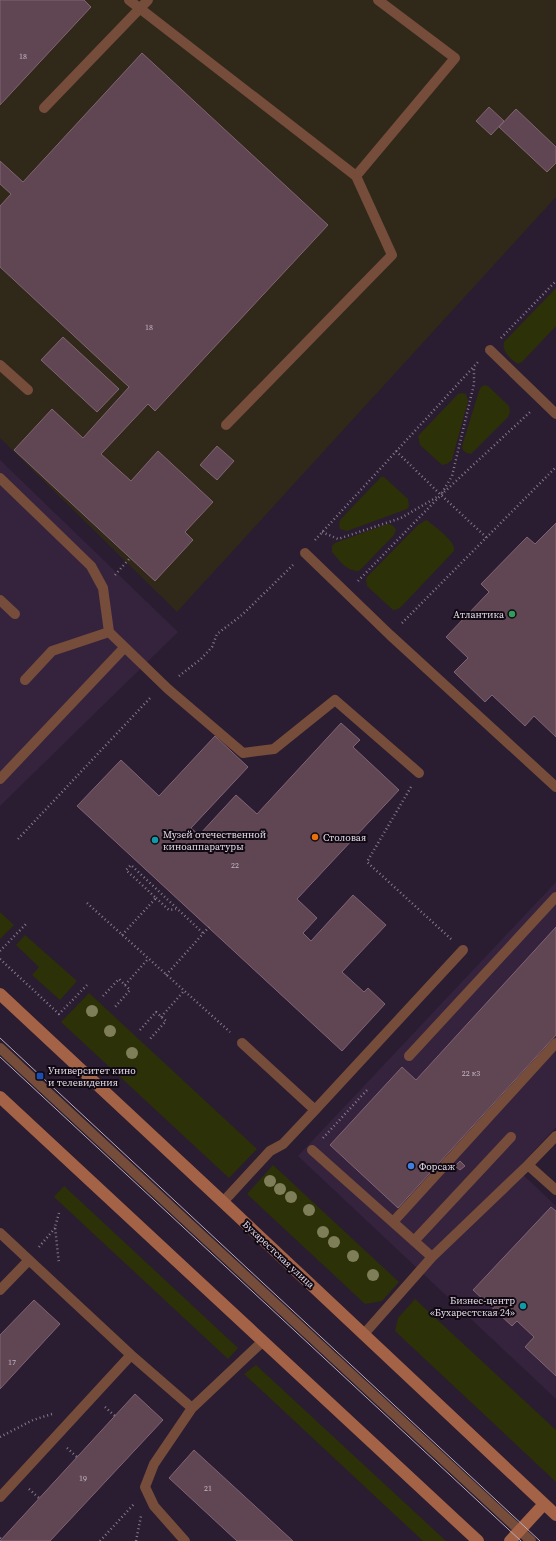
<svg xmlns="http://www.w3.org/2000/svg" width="556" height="1541" font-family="'Source Serif 4',serif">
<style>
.built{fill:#35233e}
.industrial{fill:#302919}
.green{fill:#2d3107}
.building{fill:#604553;stroke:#806473}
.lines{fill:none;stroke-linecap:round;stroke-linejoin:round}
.path{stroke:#877b8d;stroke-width:2.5;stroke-dasharray:1 3;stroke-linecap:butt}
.lane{stroke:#764c3b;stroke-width:10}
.secondary{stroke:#a46247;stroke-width:12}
.tram{stroke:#b7adbc;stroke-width:1}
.tree{fill:#7e7e59}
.leisure-dot{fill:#2e9e5b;stroke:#100912;stroke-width:1.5}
.food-dot{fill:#e8710a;stroke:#100912;stroke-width:1.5}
.culture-dot{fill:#0f9aa8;stroke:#100912;stroke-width:1.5}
.transit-dot{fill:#1a4fb4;stroke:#100912;stroke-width:1.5}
.shop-dot{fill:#3f7fe0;stroke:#100912;stroke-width:1.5}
.labels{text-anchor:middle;stroke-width:4;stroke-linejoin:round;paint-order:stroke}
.number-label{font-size:8px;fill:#c3b6c4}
.poi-label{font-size:10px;fill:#e4dbe9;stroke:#100912;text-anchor:start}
.street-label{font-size:10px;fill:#e4dbe9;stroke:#100912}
</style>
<rect width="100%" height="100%" fill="#2a1c31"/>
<path class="built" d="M0,460L178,632L0,806Z
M556,882V1127L517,1169L556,1206V1399L298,1156Z"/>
<path class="industrial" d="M0,0H556V197L177,612L0,438Z"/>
<path class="green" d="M556,288V326L522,362L518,364C510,359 502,352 504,342Z
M484,385L488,386L509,406L510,412L508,417L471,454C466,453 464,452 462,448L463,443L479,391L481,387Z
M462,393L466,394L468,401L452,460L447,464L442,465L420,445L418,436L458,394Z
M381,477H384L408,499L409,506L407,509L347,531L340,529L339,526L340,520Z
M426,520L428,521C436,528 456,541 454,551L401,607L398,609L393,610L367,586L366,580L367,577L418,525Z
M387,524C392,524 394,526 396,530L394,535L359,571C347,572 339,560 332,552V546L335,543Z
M0,912L14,925L0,939Z
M25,935L77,981L60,1000L32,975L39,967L16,945Z
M89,993L257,1149L229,1178L61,1022Z
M273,1165L399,1282L382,1301L365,1304L247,1194Z
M64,1186L238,1348L228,1359L54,1197Z
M415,1299L556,1430V1482L395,1331L398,1318Z
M256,1365L446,1541H423L244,1374Z"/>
<path class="building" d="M0,0H84L91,7L0,105Z
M142,53L328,225L155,411L148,404L101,454L131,481L158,451L213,502L185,532L193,540L155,581L14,450L52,409L83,438L129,387L0,267V206L11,194L0,184V161L23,182Z
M489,107L504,121L491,135L476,121Z
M516,109L556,147V163L547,172L499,127Z
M63,337L119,389L97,412L41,360Z
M217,446L234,461L217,480L200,465Z
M556,523V737L534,716L525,726L492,695L485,702L454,672L468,658L446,637L489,592L481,584L527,537L535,544Z
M341,723L360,740L353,747L399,790L297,899L317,918L303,933L311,941L353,895L386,925L342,972L364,992L368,988L385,1004L342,1051L77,806L121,760L159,796L215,736L248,767L191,828L199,835L236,795L257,814Z
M556,927V1035L398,1208L330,1145L402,1067L416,1080Z
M460,1161L465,1166L460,1170L455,1166Z
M551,1207L556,1211V1376L525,1347L534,1337L517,1321L512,1326L473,1290Z
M34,1300L60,1324L0,1389V1335Z
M135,1394L163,1420L50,1541H0Z
M194,1450L293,1541H237L169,1478Z"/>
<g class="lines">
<path class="path" d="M501,338L556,281
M396,451L441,495L487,538
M442,493L452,476L474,384V367
M322,532L338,539L401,518L437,497
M315,540L478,362
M115,575L130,558
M358,581L441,495L530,412
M402,623L556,467
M179,676L201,659L212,647L217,634L242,615L293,565
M411,787L367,862L451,939
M18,839L151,697
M156,898L169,910L176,909
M87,903L230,1032
M122,935L156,898L126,870L131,865L203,933
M0,951L26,924
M0,959L59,1014L89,983
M166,975L209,927
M125,985L148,959
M103,996L119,979L130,990L115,1007
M161,1017L184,991
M140,1030L156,1012L166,1021L150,1039
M323,1138L368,1089
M59,1213L55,1227L59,1264
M39,1247L55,1228
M105,1407L115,1416
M0,1437L33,1420L52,1414
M67,1448L77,1457
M29,1489L39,1498
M0,1538L1,1539
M100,1541L134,1504
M136,1541L141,1516"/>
<path class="lane" d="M129,0L356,176
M44,108L148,0
M490,350L556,414
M0,365L28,390
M226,425L392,255L356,176L455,58L378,0
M0,478L91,566L103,588L109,632L168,689L243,753L274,749L335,700L419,773
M305,553L390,635L556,787
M0,600L15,614
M25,680L52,651L109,632
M0,779L124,648
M242,1043L315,1110
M0,1048L531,1541
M409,1056L556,897
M312,1150L432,1257
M528,1165L556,1190
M223,1202L270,1151L283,1144L315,1110L463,950
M393,1222L556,1043
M0,1233L131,1355L192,1408L262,1342
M414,1241L511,1137
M0,1290L29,1260
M364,1334L432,1257L528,1165L556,1136
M0,1497L131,1355
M185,1541L154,1506L145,1487L154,1464L192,1408"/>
<path class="secondary" d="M0,994L223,1202L556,1515
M0,1097L478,1541
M510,1541L544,1504"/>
<path class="tram" d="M0,1038L540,1541
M0,1057L521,1541"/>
</g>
<g class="tree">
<circle cx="92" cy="1011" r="6"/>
<circle cx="110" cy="1031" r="6"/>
<circle cx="132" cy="1053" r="6"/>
<circle cx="270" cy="1181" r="6"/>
<circle cx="280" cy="1189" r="6"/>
<circle cx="291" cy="1197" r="6"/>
<circle cx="309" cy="1210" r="6"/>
<circle cx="323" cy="1232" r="6"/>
<circle cx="334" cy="1242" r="6"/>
<circle cx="353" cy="1256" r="6"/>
<circle cx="373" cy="1275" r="6"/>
</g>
<circle class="leisure-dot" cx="512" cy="614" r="4"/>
<circle class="food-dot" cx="315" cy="837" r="4"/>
<g class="culture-dot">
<circle cx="155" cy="840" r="4"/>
<circle cx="523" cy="1306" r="4"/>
</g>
<rect class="transit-dot" x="36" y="1072" width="8" height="8" rx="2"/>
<circle class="shop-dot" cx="411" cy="1166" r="4"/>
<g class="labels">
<g class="number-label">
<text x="23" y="59">18</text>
<text x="149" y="330">18</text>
<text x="235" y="868">22</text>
<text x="471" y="1076">22 к3</text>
<text x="12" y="1365">17</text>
<text x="83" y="1481">19</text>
<text x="208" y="1491">21</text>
</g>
<g class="poi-label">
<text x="504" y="618" text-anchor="end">Атлантика</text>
<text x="163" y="838">Музей отечественной<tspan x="163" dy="12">киноаппаратуры</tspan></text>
<text x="323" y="841">Столовая</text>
<text x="48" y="1074">Университет кино<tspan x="48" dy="12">и телевидения</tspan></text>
<text x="419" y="1170">Форсаж</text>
<text x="515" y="1304" text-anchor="end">Бизнес-центр<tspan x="515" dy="12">«Бухарестская 24»</tspan></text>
</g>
<g class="street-label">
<text transform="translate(279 1254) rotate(43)" y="4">Бухарестская улица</text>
</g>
</g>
</svg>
